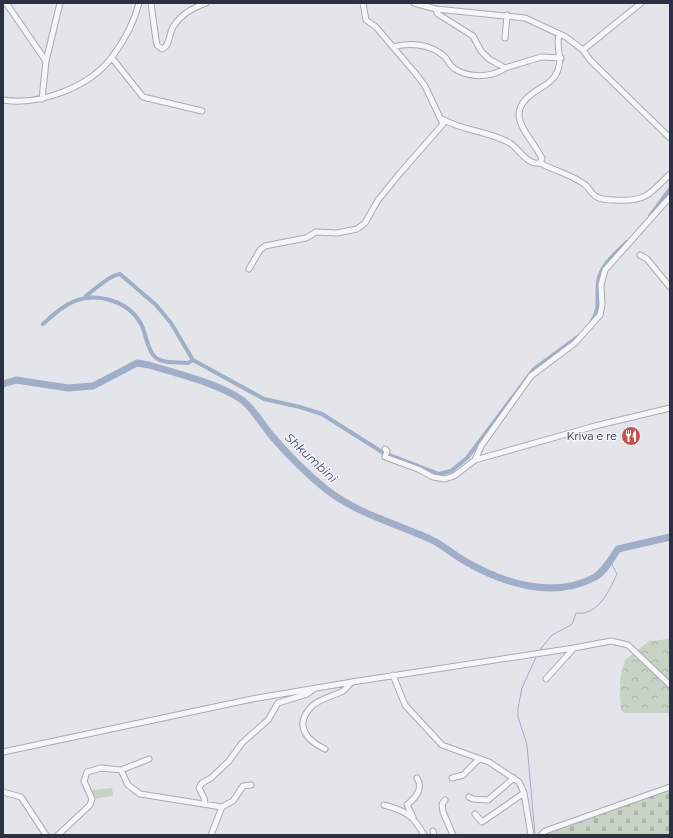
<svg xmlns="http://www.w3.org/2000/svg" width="673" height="838" font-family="Montserrat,sans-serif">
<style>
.forest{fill:url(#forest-crowns)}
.cemetery{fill:url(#cemetery-stones)}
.pitch{fill:#c6d3c5}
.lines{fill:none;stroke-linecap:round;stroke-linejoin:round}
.stream{stroke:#a1aec7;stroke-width:1}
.canal{stroke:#a1aec7;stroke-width:4}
.river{stroke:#a1aec7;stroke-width:7}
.minor-casing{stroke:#a8abb4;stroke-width:7}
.minor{stroke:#f5f6f9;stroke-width:5}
.labels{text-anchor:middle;stroke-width:3;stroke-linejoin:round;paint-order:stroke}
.poi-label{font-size:11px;fill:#2c3141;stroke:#f3f4f8;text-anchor:end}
.water-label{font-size:12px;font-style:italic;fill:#384b73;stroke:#f3f4f8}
</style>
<defs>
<pattern id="forest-crowns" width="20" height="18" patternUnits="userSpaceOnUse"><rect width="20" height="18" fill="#c6d3c5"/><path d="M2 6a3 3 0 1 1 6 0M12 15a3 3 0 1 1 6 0" fill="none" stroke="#aab6aa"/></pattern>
<pattern id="cemetery-stones" width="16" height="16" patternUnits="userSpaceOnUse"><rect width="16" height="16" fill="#c6d3c5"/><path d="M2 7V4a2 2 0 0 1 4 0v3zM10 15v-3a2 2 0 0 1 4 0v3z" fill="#aab6aa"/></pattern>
</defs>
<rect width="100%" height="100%" fill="#e3e5ea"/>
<path class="forest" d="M670,639V713H624L621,710L620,697V679L625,660L649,641Z"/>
<path class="cemetery" d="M670,787V835H543V833Z"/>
<path class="pitch" d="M112,788L113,796L93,799L92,790Z"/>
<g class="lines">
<path class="stream" d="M539,651L552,635L571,625L573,622L576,613C598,616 609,591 617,574L610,561
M535,835L527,745L518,717V708L522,688L537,655"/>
<path class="canal" d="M650,216L670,189
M86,296C95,289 110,275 120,274L156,305L171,323L193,360
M592,321C601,308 596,296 598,282C600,265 616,253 627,242
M43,324C65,303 83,291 113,301C125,305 135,313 141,324C146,333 147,350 155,357C163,364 178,362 188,363L193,360L264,399L300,407L322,414L382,452L439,474L451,471L467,458L534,369L580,335"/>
<path class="river" d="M3,384L16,380L68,388L93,386L137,363L149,365C178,374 218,383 242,400C253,408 262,424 271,435C288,455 307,474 327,490C358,514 395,523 430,539C442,544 452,554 463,560C502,583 553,600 595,577C605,571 612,558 618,549L670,537"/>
<defs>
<path id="minor" d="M6,3L46,61
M151,3L156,40L157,45L162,49C170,46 169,34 173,27C181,14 193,8 206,3
M414,3L436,9L437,13L441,16L473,36L481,51L489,59L505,68L541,57L561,58
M436,9L525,18L566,37L583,50L591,61L670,138
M505,38L507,15
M393,47C410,42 431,44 445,57C448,61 450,66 455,69C469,78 492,78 505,68
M583,50L641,3
M112,58L143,97L202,111
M42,99L46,61L60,3
M3,100C39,106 90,87 112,57C124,41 134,23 139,3
M442,119C463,131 489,131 510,143C519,149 528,166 540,163L542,158L539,153C527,132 504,114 533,93C541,87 550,84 555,76C565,60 555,48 559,34
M540,163C555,171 570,174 584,184C589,187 591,194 597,197C602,200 609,200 615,200C645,202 649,195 670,174
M640,255L647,259L670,287
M249,269L260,250L265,246L306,238L316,232L337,233L357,229L365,223L378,200L401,172L443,124L425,86L416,74L376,27L366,20L363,3
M385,449L387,451L385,457L418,469L433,477L445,479L454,476L475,460L595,426L670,408
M475,460L481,446L531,376L575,343L600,315L602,305L601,285L605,270L670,197
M393,675L405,705L442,745L489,762L519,782L524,793L531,835
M546,679L574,648L611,641L628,645L670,685
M325,749C305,740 294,724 312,706C321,698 334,696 343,691C347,688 349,684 352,682
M3,752L252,699L352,682L574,648
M149,759L121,770L128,785L140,794L222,807
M452,778L463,775L479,759
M3,792L21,797L46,835
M469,797L473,799L488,800L514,778
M445,800L442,804L443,812L453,835
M205,803L204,798L199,788L202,783L211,778L229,761L242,743L268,720L278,703L307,694L314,689
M384,805C406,811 413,815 424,835
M475,814L482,822L524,793
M413,817L407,805C415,798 424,789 417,778
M433,831L434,835
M58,835L90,805L92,799L84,781L87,772L101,768L121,770
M211,835L222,807L233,801L243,786L251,785
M541,835L545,831L670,787"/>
</defs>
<use href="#minor" class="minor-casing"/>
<use href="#minor" class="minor"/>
</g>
<defs>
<symbol id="restaurant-disc" viewBox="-11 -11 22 22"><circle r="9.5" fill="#c65153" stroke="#f3f4f8"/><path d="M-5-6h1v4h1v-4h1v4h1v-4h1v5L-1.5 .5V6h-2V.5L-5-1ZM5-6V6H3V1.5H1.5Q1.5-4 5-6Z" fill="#fff"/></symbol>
</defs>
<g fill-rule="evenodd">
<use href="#restaurant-disc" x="620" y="425" width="22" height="22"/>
</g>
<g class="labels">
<g class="poi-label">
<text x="617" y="440">Kriva e re</text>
</g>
<g class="water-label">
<text transform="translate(311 458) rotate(43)" y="4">Shkumbini</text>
</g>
</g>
<rect width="673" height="838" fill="none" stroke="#2c3141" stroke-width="8"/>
</svg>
